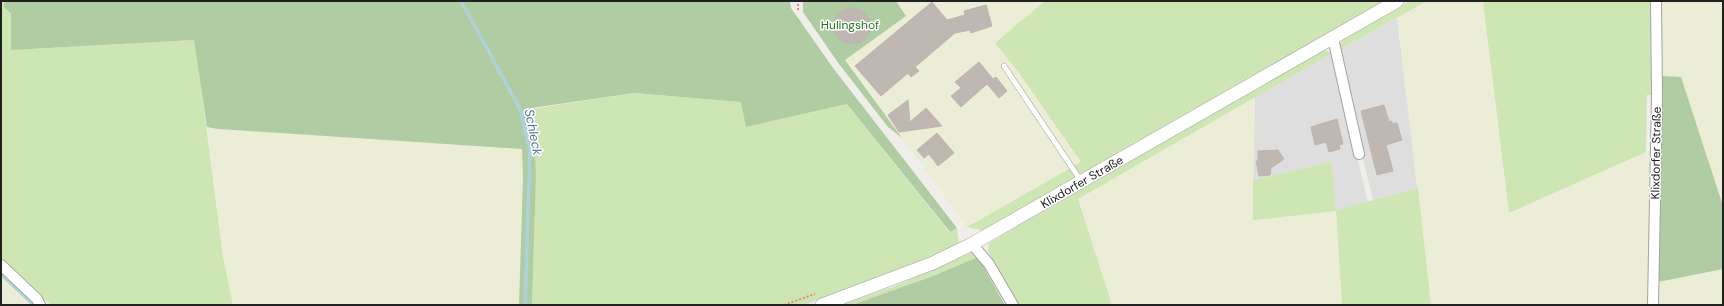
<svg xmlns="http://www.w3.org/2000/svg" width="1724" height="306" font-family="'DM Sans',sans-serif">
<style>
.residential{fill:#dfdede}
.farmland{fill:#ecedd6}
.grass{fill:#cee5b4}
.forest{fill:#b0cca2}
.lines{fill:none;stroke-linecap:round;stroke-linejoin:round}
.stream{stroke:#aed1da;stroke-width:3.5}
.building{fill:#beb7b2;stroke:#c1b5ac}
.service-casing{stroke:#a2a2a2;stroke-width:6}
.minor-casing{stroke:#a2a2a2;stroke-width:12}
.tertiary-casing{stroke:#a2a2a2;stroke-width:14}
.path{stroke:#ed847d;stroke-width:2;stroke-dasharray:2 2;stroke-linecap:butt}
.service{stroke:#fff;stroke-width:5}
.minor{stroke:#fff;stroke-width:10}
.tertiary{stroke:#fff;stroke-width:13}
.labels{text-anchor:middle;stroke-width:3;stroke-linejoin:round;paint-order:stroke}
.park-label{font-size:12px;fill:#17771b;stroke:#fff}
.street-label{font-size:12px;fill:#212121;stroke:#fff}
.water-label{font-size:13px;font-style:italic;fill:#4f779a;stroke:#fff}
</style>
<rect width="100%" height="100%" fill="#f0eee9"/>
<path class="residential" d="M1397,18L1418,188L1373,200L1337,51Z
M1332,53L1368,202L1336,210L1332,161L1253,180L1255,96Z"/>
<path class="farmland" d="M896,1H1045L995,43L1019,73L1081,162L967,227L845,60L905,16Z
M1427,1H1483L1509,213L1651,150L1649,305H1431L1397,18Z
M1661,1H1723V206L1681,77L1662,76Z
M1255,96L1253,219L1336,210L1342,305H1112L1077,199Z
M207,127L218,129L522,149L523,176L519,305H233L223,257Z
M1723,269V305H1658V282Z
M1,276L32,305H1Z"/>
<path class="grass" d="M1,1H5L3,6L11,14V50L195,40L223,257L233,305H51L1,260Z
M1045,1H1383L984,231L967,227L1081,162L1019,73L995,43Z
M1409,1H1427L1337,51L1343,39Z
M1483,1H1653V95H1647L1646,152L1509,213Z
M1324,50L1332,53L1078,199L1112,305H1018L988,251L989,243Z
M634,93L742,102L746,127L847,104L949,232L957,228L959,244L942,253L804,305H532L536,176L535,148L525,110Z
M1332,161L1336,210L1418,188L1431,305H1342L1336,211L1253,220V180Z
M971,253L978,257L933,276L852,305H841L895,286Z"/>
<path class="forest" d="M5,1H790L791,8L833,68L957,228L950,232L847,104L746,127L741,102L634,93L525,109L535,148L536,176L532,305H519L523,176L522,149L218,129L207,127L194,40L11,50V14L3,6Z
M803,1H896L906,16L845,60L902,138L888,127L839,64L803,12Z
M1662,76L1681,77L1723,206V269L1658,282Z
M978,257L1005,305H852L933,276Z"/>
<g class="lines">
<path class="stream" d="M461,1L520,109L530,151L525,305
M1,274L34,305"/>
</g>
<path class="building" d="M932,2L947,20L965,15L964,11L986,5L992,26L971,33L970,30L955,33L915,67L919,71L911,77L908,73L881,96L855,66Z
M834 26a18 18 0 1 1 36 0a18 18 0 1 1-36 0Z
M979,62L993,79L996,77L1007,91L999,98L987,84L961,107L951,96L961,88L955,82Z
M908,100L910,122L926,108L942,126L899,132L888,115Z
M1384,105L1389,122L1392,121V124L1397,123L1402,140L1386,145L1393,171L1377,175L1361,111Z
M1337,119L1343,144L1339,145L1340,149L1329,152L1326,142L1315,145L1311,127Z
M937,133L954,153L938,166L929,154L924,158L917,150Z
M1278,150L1284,159L1271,168L1270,175L1259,176L1256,161H1258V151Z"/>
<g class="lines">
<defs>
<path id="service" d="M1004,66L1081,181"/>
<path id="minor" d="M1333,38L1359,154
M972,244L989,264L1013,305
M1,265L37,299L40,305
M1653,305L1657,95L1656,1"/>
<path id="tertiary" d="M822,305L933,263L972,244L1397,1"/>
</defs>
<use href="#service" class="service-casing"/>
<use href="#minor" class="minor-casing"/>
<use href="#tertiary" class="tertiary-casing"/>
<path class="path" d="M798,10V1
M784,305L815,294"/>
<use href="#service" class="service"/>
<use href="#minor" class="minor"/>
<use href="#tertiary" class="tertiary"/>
</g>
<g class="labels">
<g class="park-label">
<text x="850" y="29">Hulingshof</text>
</g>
<g class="street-label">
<text transform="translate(1656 153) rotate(-89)" y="4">Klixdorfer Straße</text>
<text transform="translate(1082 182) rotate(-30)" y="4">Klixdorfer Straße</text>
</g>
<g class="water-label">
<text transform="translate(534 132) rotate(79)" y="5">Schleck</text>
</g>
</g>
<rect width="1724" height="306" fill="none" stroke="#212121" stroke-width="4"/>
</svg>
